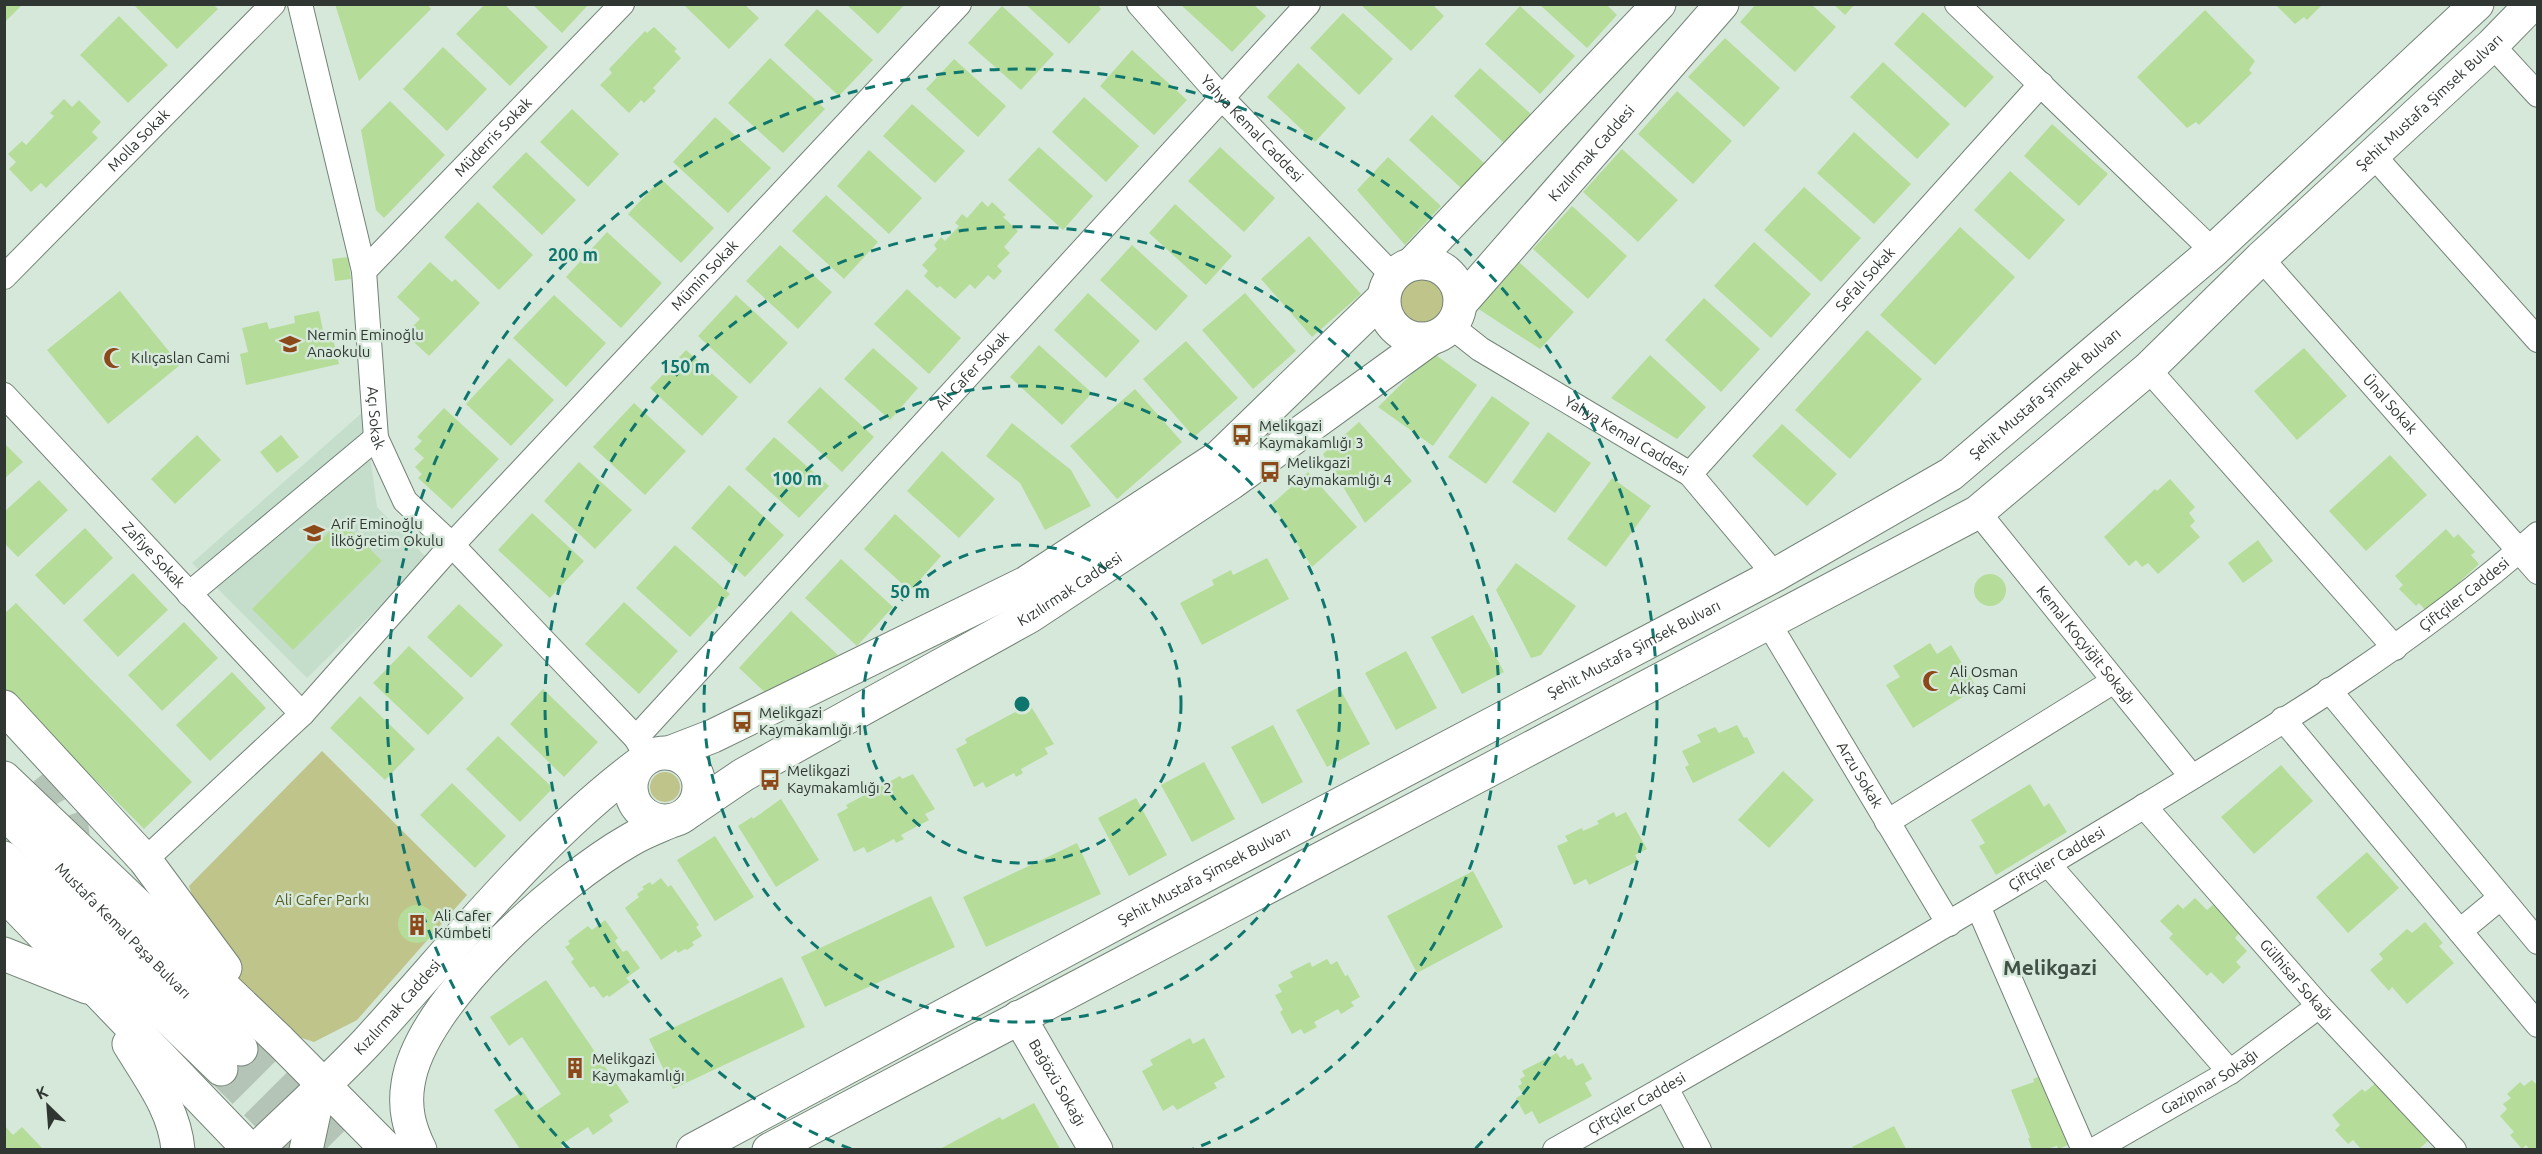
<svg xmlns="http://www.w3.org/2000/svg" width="2542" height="1154" font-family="Ubuntu,sans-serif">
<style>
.built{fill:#c5decc}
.green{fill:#bfc48b}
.building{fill:#b5dd99}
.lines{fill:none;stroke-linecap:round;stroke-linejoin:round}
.primary-tunnel{stroke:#b4c5b8;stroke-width:33;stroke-dasharray:33 16;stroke-linecap:butt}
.street-casing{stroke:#738377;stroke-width:26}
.secondary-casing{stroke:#738377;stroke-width:35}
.primary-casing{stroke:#738377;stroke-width:35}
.street{stroke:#fff;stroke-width:24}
.secondary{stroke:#fff;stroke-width:33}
.primary{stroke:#fff;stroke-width:33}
.ring{fill:none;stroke:#0f766e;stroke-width:3;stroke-dasharray:10 8}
.labels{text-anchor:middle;stroke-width:5;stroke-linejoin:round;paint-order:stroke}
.street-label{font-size:15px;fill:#303732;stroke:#d5e8da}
.poi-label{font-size:15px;fill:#303732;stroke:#d5e8da;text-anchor:start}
.park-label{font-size:15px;fill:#585c23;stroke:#d5e8da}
.district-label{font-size:21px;font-weight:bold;fill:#415146;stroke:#d5e8da}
.centre{fill:#0f766e;stroke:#d5e8da;stroke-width:3}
.ring-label{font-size:18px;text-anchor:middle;font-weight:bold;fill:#0f766e;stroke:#d5e8da;stroke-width:5;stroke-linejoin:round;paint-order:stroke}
</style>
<rect width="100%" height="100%" fill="#d5e8da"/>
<path class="built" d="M364,411L377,507L428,559L307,678L192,563Z"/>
<path class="green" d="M1400 301a22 22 0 1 1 44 0a22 22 0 1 1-44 0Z
M322,751L467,895L357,1020L314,1042L280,1031L227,968L203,927L189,886Z
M650 787a15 15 0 1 1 30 0a15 15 0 1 1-30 0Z"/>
<path class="building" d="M4,4H23L4,23Z
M133,4H213L218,9L177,49Z
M335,4H427L431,9L359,81Z
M485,4H504L548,47L510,86L456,34Z
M532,4H589L562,33Z
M683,4H744L759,18L729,49Z
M846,4H905L878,34Z
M1025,4H1097L1101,9L1069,44Z
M1180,4H1253L1266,16L1232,52Z
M1360,4H1432L1444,16L1411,51Z
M1539,4H1606L1617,15L1587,48Z
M1756,4H1811L1836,27L1795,72L1740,22Z
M1833,4H1855L1845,15Z
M2275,4H2323L2307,20L2304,17L2295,24Z
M1002,6L1054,54L1021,90L968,43Z
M1520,6L1575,56L1540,94L1485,44Z
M817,9L873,60L839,96L784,45Z
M2205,10L2255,61L2249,70L2252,73L2199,125L2196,122L2187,128L2137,77Z
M1923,12L1994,77L1965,108L1894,44Z
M1343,13L1393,59L1359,95L1310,48Z
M119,16L168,65L128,103L80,55Z
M654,27L677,49L674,51L681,58L653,88L656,91L644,103L641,100L629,113L600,85L612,73L609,69L645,31L647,33Z
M1725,38L1780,88L1744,127L1688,77Z
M443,47L487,89L447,131L403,89Z
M1132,50L1187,100L1154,135L1100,86Z
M770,58L825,109L783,153L728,103Z
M954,59L1006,106L978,137L926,89Z
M1883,62L1950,124L1917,159L1850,97Z
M1298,63L1346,108L1315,142L1267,97Z
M1480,68L1532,115L1505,144L1454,96Z
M1677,91L1732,141L1693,184L1638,134Z
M1084,97L1139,146L1106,182L1052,132Z
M64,99L72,107L79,100L101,122L92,132L98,138L46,188L41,183L31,192L9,169L16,162L8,154L22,141L26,145L54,116L50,113Z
M390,101L445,155L384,218L376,210L361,130Z
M912,104L965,151L935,183L883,136Z
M572,109L619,154L588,187L540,142Z
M1432,115L1485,164L1462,189L1409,140Z
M715,117L771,168L728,213L673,162Z
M2052,124L2108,174L2079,206L2024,156Z
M1854,132L1911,184L1874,224L1817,173Z
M1039,147L1093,196L1063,230L1008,180Z
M1220,147L1275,198L1244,232L1188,181Z
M1622,149L1678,200L1638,242L1583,192Z
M869,150L922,198L889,234L837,186Z
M526,152L576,200L542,235L492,187Z
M1388,157L1441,206L1405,245L1357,190Z
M2010,171L2065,220L2029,260L1974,210Z
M661,179L714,228L681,263L628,214Z
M1804,187L1861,238L1821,282L1764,230Z
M826,195L878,242L844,279L792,231Z
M982,201L988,207L992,202L1006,215L1003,217L1018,231L1004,247L1010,253L997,266L1002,271L998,276L994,280L988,275L975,289L970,284L955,299L940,286L937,288L924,276L928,271L922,265L937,249L934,245L941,237L945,241L959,226L955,223L962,214L967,218Z
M478,202L533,255L499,290L444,237Z
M1175,204L1232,256L1206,285L1149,233Z
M1572,206L1627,256L1588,299L1533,249Z
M1960,227L2015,277L1935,365L1880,315Z
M607,232L662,283L621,328L566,277Z
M1309,236L1361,294L1312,337L1261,279Z
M1754,242L1811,294L1771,338L1714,286Z
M780,245L832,292L798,329L746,281Z
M1132,245L1188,296L1156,331L1100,280Z
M348,257L351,279L335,281L332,259Z
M430,262L452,282L455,279L480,303L429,356L405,334L420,319L397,297Z
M1519,262L1574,312L1540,349L1477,308Z
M907,289L961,338L929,374L874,324Z
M120,291L180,365L108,424L47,350Z
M1088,293L1140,341L1106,378L1054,330Z
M1245,293L1296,351L1253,389L1202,330Z
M554,295L606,343L566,387L513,338Z
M736,295L788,343L750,384L698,336Z
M1704,298L1760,349L1721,392L1665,340Z
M319,311L324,335L332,334L339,364L246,385L240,354L248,352L242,328L267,322L269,329L295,323L294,316Z
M1867,330L1922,379L1850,459L1795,410Z
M1186,341L1238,398L1194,437L1143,379Z
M1039,345L1092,393L1062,425L1010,377Z
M873,348L918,388L890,420L844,379Z
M2304,348L2347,396L2297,440L2254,391Z
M686,350L738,397L702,436L650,388Z
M1433,353L1477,385L1433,446L1378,407Z
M1650,355L1706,407L1677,439L1611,398Z
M509,358L554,400L511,446L466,404Z
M820,387L874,437L842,472L787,422Z
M1135,389L1182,442L1117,499L1070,446Z
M1492,396L1530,423L1486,484L1448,457Z
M634,403L686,451L645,495L593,447Z
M444,408L499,459L452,509L418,478L422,474L415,467L424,458L414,449L422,441L417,437Z
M1359,422L1412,481L1365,523L1323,454Z
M1012,423L1071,470L1091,506L1045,530L1020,483L986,456Z
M1782,424L1837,474L1807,506L1752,456Z
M1548,432L1591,463L1555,513L1512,482Z
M197,435L221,460L175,504L151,479Z
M281,435L299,457L277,473L260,452Z
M774,437L829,486L799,518L745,469Z
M4,443L23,462L4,479Z
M942,451L995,499L959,538L907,491Z
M2390,455L2427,495L2366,551L2329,511Z
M579,462L632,510L595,549L544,501Z
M1308,472L1357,527L1312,567L1272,504Z
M1612,478L1651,506L1606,567L1567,539Z
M2170,479L2195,507L2189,513L2195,521L2190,526L2200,537L2158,574L2148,563L2142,567L2136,560L2129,566L2104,537L2155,489L2157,491Z
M39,480L68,510L18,557L4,543V512Z
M729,485L784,535L745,577L691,528Z
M532,513L584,561L550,598L498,550Z
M895,514L941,556L910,591L864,549Z
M341,520L382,561L293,650L252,609Z
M85,528L113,558L64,605L35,575Z
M2446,529L2454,538L2458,534L2475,552L2471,555L2479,564L2427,612L2419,603L2416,606L2399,589L2403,585L2395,576Z
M2258,540L2273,561L2243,583L2228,563Z
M675,545L730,594L690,637L636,588Z
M1267,558L1289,599L1202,645L1180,603L1214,585L1212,580L1231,570L1233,575Z
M841,559L893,607L857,646L805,598Z
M1516,563L1576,606L1541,655L1531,658L1496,590Z
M133,573L168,610L118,657L83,620Z
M1974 590a16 16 0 1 1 32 0a16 16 0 1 1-32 0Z
M624,602L678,651L639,694L585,644Z
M16,603L192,782L144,829L4,688V614Z
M459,604L503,645L471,678L427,637Z
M791,611L838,655L770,697L739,668Z
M1473,615L1504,672L1462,694L1431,637Z
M184,622L218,658L162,711L128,675Z
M1930,643L1937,654L1951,645L1977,688L1913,728L1886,685L1900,677L1893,666Z
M409,646L464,698L428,735L373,683Z
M1406,651L1437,708L1396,730L1365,673Z
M232,672L266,708L210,761L176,725Z
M1339,687L1370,744L1327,767L1296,710Z
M543,689L598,742L564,777L510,724Z
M360,696L415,749L385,780L330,728Z
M1032,708L1054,744L1045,748L1048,754L1021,769L1023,773L1016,777L1014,773L986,788L983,782L974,787L956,749L967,743L965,739L1019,710L1021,714Z
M1273,725L1303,782L1262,804L1231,747Z
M1737,725L1744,738L1747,737L1755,753L1693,783L1685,767L1689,765L1682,751L1701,742L1697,735L1715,727L1719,733Z
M498,736L553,788L520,822L466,769Z
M1204,762L1235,819L1192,842L1161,785Z
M2281,765L2313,801L2254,854L2221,817Z
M1783,771L1814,800L1769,848L1738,820Z
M913,774L935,809L925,814L929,820L901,835L904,839L896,843L894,839L867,853L864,847L854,852L837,814L848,808L846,805L900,776L902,779Z
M452,783L506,836L475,868L420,815Z
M2030,784L2044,807L2049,803L2067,832L1996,875L1979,846L1985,843L1971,820Z
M1136,798L1167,855L1129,876L1098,818Z
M781,799L819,860L776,887L738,826L752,817L753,819Z
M1614,812L1616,817L1626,812L1647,849L1635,855L1638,861L1589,885L1586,879L1574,885L1557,846L1568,841L1565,836L1582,828L1583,831L1599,824L1597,821Z
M715,836L754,897L715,921L677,860Z
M1077,843L1101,894L986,947L963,897Z
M2367,852L2399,888L2348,933L2316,897Z
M1473,871L1503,927L1417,973L1387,916Z
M661,878L668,887L671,885L699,925L696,927L702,936L692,942L694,945L687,950L685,949L678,953L676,950L661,960L625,908L639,897L637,894L644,889L642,887L650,882L652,885Z
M931,896L955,947L825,1007L801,957Z
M2195,898L2207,910L2214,904L2241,931L2235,938L2247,951L2236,962L2241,967L2223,984L2211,972L2207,976L2169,938L2173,934L2160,921L2178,904L2183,909Z
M398 924a19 19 0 1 1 38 0a19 19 0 1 1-38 0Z
M605,920L618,938L615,941L623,952L627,950L640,968L626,978L630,982L609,997L607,995L603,998L594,986L590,988L571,962L574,959L565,947L570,944L568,941L588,926L592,930Z
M2425,922L2443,943L2439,946L2454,963L2407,1004L2392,987L2389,991L2370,970L2383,959L2379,954L2407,929L2412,933Z
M1327,959L1331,965L1337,961L1345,976L1348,975L1360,997L1351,1002L1354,1006L1341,1014L1338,1009L1314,1022L1317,1027L1304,1034L1301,1029L1292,1034L1280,1012L1283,1010L1275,995L1282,992L1278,985L1293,977L1290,972L1310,962L1312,967Z
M782,977L805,1027L673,1089L649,1039Z
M546,980L629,1102L609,1115L613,1121L593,1135L588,1127L561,1145L564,1149H520L494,1110L523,1091L536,1111L561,1094L522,1037L509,1046L490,1017Z
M1190,1038L1193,1044L1204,1038L1225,1077L1214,1083L1217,1088L1177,1110L1173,1105L1163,1111L1142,1071L1153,1065L1150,1060Z
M1557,1053L1560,1058L1565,1055L1568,1060L1572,1058L1576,1066L1583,1063L1592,1079L1585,1083L1592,1096L1539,1124L1532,1111L1525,1115L1516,1098L1523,1094L1518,1086L1522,1084L1520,1079L1525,1076L1522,1071Z
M2048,1073L2073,1143L2058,1149L2057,1146L2046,1149H2032L2028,1138H2030L2011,1090L2034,1082L2033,1079Z
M2532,1080L2536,1084L2538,1083V1149H2529L2526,1145L2522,1149L2510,1135L2514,1132L2500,1116L2507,1109L2503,1104L2511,1098L2507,1094L2520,1082L2524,1086Z
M2377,1082L2428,1141L2419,1149H2361L2353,1140L2348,1144L2335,1130L2340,1125L2332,1115L2362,1089L2365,1092Z
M1034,1103L1060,1149H940L1000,1117L1002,1120Z
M5,1126L13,1135L22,1127L43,1149H5Z
M1894,1126L1906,1149H1854L1852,1147Z"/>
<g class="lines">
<path class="primary-tunnel" d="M43,774C65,802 82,827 68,864
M241,1049L342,1150
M221,1069L300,1148"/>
<defs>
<g id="street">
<path id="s1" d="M300,4L364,271L376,438L405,501L452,545L636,738L643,750"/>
<path id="s2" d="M1139,4L1221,97L1393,276"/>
<path d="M1957,4L2213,251"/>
<path d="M2492,45L2538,95"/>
<path d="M2373,155L2538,340"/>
<path id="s3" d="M2261,258L2538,572"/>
<path id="s4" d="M364,271L622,4"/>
<path id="s5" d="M4,277L273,4"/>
<path id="s6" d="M1451,326L1480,349L1690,474L1775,575"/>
<path d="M2148,369L2395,648"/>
<path id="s7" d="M4,395L302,714"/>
<path id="s8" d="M1690,474L2041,84"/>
<path id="s9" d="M1978,512L2192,777"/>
<path d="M189,594L376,438"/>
<path id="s10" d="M1769,624L1949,924"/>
<path d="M2329,690L2538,942"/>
<path d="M2283,719L2538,1025"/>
<path id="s11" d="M636,738L1308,4"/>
<path id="s12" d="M2144,806L2319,1006L2454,1150"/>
<path d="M1887,822L2114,681"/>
<path id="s13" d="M145,860L302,714L452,545L959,4"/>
<path d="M2048,864L2230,1072"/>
<path d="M1978,906L2084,1150"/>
<path d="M2460,931L2500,898"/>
<path d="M1666,1088L1699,1150"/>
<path id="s14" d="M1555,1150C1742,1045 1927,937 2110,827C2257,738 2409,649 2538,534"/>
<path id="s15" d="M2094,1150L2230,1072L2319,1006"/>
</g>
<g id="secondary">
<path id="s16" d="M1019,1017L1096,1150"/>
</g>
<g id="primary">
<circle cx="1422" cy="301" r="38"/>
<path d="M1413,263L1659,4"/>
<path id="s17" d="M1460,304L1722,4"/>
<path d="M4,707L145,860L225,968"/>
<circle cx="665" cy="787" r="34"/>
<path d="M669,753L713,736L1026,583L1219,457L1383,298"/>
<path d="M4,778L280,1041L388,1150"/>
<path id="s18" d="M690,811L743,775L1030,616L1231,483L1430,339"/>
<path id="s19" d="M4,812L241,1049"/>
<path d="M4,858L221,1069"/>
<path d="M4,894L250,1150"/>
<path d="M4,954L87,987"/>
<path d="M129,1044C149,1077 175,1110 178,1150"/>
<path id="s20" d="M256,1150C293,1114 332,1079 367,1042C454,947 536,841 639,764"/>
<path d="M306,1150L317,1099L322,1086"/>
<path d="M420,1150C409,1128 404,1108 408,1084C420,1001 560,880 630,840C643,832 657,827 671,821"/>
<path id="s21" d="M693,1150L1202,877L1775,575L1951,474L2213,251L2477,4"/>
<path id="s22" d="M769,1150L1978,512L2148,369L2261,258L2492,45L2532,4"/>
</g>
</defs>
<use href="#street" class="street-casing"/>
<use href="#secondary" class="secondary-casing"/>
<use href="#primary" class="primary-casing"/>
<use href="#street" class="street"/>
<use href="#secondary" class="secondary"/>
<use href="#primary" class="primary"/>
</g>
<g class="ring">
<circle cx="1022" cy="704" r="159"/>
<circle cx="1022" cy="704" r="318"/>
<path d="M851 1149A477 477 0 1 1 1193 1149"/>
<path d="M569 1149A635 635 0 1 1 1475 1149"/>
</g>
<defs>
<symbol id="school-bare" viewBox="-9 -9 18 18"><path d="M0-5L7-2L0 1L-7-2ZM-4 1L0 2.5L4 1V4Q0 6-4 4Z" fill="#8c491a" stroke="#d5e8da" stroke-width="2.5" paint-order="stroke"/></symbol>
<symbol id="mosque-bare" viewBox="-9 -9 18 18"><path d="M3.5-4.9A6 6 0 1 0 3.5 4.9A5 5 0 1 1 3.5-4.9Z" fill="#8c491a" stroke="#d5e8da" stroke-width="2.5" paint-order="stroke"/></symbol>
<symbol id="bus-bare" viewBox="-9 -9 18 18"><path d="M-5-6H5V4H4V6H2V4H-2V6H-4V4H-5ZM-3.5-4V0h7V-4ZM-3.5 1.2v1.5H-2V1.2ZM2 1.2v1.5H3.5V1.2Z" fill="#8c491a" stroke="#d5e8da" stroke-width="2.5" paint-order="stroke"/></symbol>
<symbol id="building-bare" viewBox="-9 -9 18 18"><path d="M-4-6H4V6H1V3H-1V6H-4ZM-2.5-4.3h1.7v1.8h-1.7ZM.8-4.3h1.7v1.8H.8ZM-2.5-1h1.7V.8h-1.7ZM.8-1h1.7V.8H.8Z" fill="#8c491a" stroke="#d5e8da" stroke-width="2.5" paint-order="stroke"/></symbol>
</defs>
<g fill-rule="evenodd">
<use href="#school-bare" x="275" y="329" width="30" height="30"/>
<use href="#mosque-bare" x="99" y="343" width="30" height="30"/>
<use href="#bus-bare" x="1227" y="420" width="30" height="30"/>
<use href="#bus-bare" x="1255" y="457" width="30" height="30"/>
<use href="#school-bare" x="299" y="518" width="30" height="30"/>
<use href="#mosque-bare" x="1918" y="666" width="30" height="30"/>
<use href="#bus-bare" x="727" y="707" width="30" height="30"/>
<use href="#bus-bare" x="755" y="765" width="30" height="30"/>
<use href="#building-bare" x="402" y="910" width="30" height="30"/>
<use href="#building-bare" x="560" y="1053" width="30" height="30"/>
</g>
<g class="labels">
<g class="street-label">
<text dy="5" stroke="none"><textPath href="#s22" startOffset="1977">Şehit Mustafa Şimsek Bulvarı</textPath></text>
<text dy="5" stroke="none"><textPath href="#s2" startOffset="168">Yahya Kemal Caddesi</textPath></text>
<text dy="5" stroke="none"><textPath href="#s4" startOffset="186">Müderris Sokak</textPath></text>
<text dy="5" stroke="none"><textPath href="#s5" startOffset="192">Molla Sokak</textPath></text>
<text dy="5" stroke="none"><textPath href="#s17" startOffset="200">Kızılırmak Caddesi</textPath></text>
<text dy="5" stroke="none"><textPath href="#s13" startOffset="810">Mümin Sokak</textPath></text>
<text dy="5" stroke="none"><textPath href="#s8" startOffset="262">Sefalı Sokak</textPath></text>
<text dy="5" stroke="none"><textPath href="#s11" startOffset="498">Ali Cafer Sokak</textPath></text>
<text dy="5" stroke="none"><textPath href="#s21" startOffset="1552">Şehit Mustafa Şimsek Bulvarı</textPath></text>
<text dy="5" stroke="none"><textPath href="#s3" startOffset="195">Ünal Sokak</textPath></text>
<text dy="5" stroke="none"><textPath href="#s1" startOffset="422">Açı Sokak</textPath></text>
<text dy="5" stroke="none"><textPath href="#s6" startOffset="207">Yahya Kemal Caddesi</textPath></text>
<text dy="5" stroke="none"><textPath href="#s7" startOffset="219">Zafiye Sokak</textPath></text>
<text dy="5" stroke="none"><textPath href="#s18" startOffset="440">Kızılırmak Caddesi</textPath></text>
<text dy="5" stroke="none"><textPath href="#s14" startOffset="1066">Çiftçiler Caddesi</textPath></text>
<text dy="5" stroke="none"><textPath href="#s9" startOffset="171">Kemal Koçyiğit Sokağı</textPath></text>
<text dy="5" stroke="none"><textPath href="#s21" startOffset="1066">Şehit Mustafa Şimsek Bulvarı</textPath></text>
<text dy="5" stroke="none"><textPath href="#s10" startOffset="176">Arzu Sokak</textPath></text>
<text dy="5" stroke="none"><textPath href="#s14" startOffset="580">Çiftçiler Caddesi</textPath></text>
<text dy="5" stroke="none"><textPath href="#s21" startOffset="580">Şehit Mustafa Şimsek Bulvarı</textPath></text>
<text dy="5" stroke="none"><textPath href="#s19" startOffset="168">Mustafa Kemal Paşa Bulvarı</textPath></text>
<text dy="5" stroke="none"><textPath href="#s12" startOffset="231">Gülhisar Sokağı</textPath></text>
<text dy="5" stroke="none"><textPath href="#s20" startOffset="201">Kızılırmak Caddesi</textPath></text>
<text dy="5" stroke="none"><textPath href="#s15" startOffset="134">Gazipınar Sokağı</textPath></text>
<text dy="5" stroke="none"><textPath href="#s16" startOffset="76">Bağözü Sokağı</textPath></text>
<text dy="5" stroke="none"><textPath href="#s14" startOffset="94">Çiftçiler Caddesi</textPath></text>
</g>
<g class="poi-label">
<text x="307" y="340">Nermin Eminoğlu<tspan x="307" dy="17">Anaokulu</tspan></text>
<text x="131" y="363">Kılıçaslan Cami</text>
<text x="1259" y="431">Melikgazi<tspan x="1259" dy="17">Kaymakamlığı 3</tspan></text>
<text x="1287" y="468">Melikgazi<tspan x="1287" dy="17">Kaymakamlığı 4</tspan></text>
<text x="331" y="529">Arif Eminoğlu<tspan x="331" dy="17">İlköğretim Okulu</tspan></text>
<text x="1950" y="677">Ali Osman<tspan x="1950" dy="17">Akkaş Cami</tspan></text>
<text x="759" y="718">Melikgazi<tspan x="759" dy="17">Kaymakamlığı 1</tspan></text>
<text x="787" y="776">Melikgazi<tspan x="787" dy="17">Kaymakamlığı 2</tspan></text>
<text x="434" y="921">Ali Cafer<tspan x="434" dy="17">Kümbeti</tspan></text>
<text x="592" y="1064">Melikgazi<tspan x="592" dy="17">Kaymakamlığı</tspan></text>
</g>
<g class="park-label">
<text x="322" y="905">Ali Cafer Parkı</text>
</g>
<g class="district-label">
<text x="2050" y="975">Melikgazi</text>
</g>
</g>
<circle cx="1022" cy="704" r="9" class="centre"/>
<g class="ring-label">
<text x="573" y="261">200 m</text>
<text x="685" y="373">150 m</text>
<text x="797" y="485">100 m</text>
<text x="910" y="598">50 m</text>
</g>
<rect width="2542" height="1154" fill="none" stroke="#303732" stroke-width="12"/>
<g transform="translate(48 1106) rotate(335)" stroke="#d5e8da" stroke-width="4.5" paint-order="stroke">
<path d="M0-4.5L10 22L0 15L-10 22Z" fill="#303732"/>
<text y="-9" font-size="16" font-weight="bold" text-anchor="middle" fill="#303732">K</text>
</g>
</svg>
